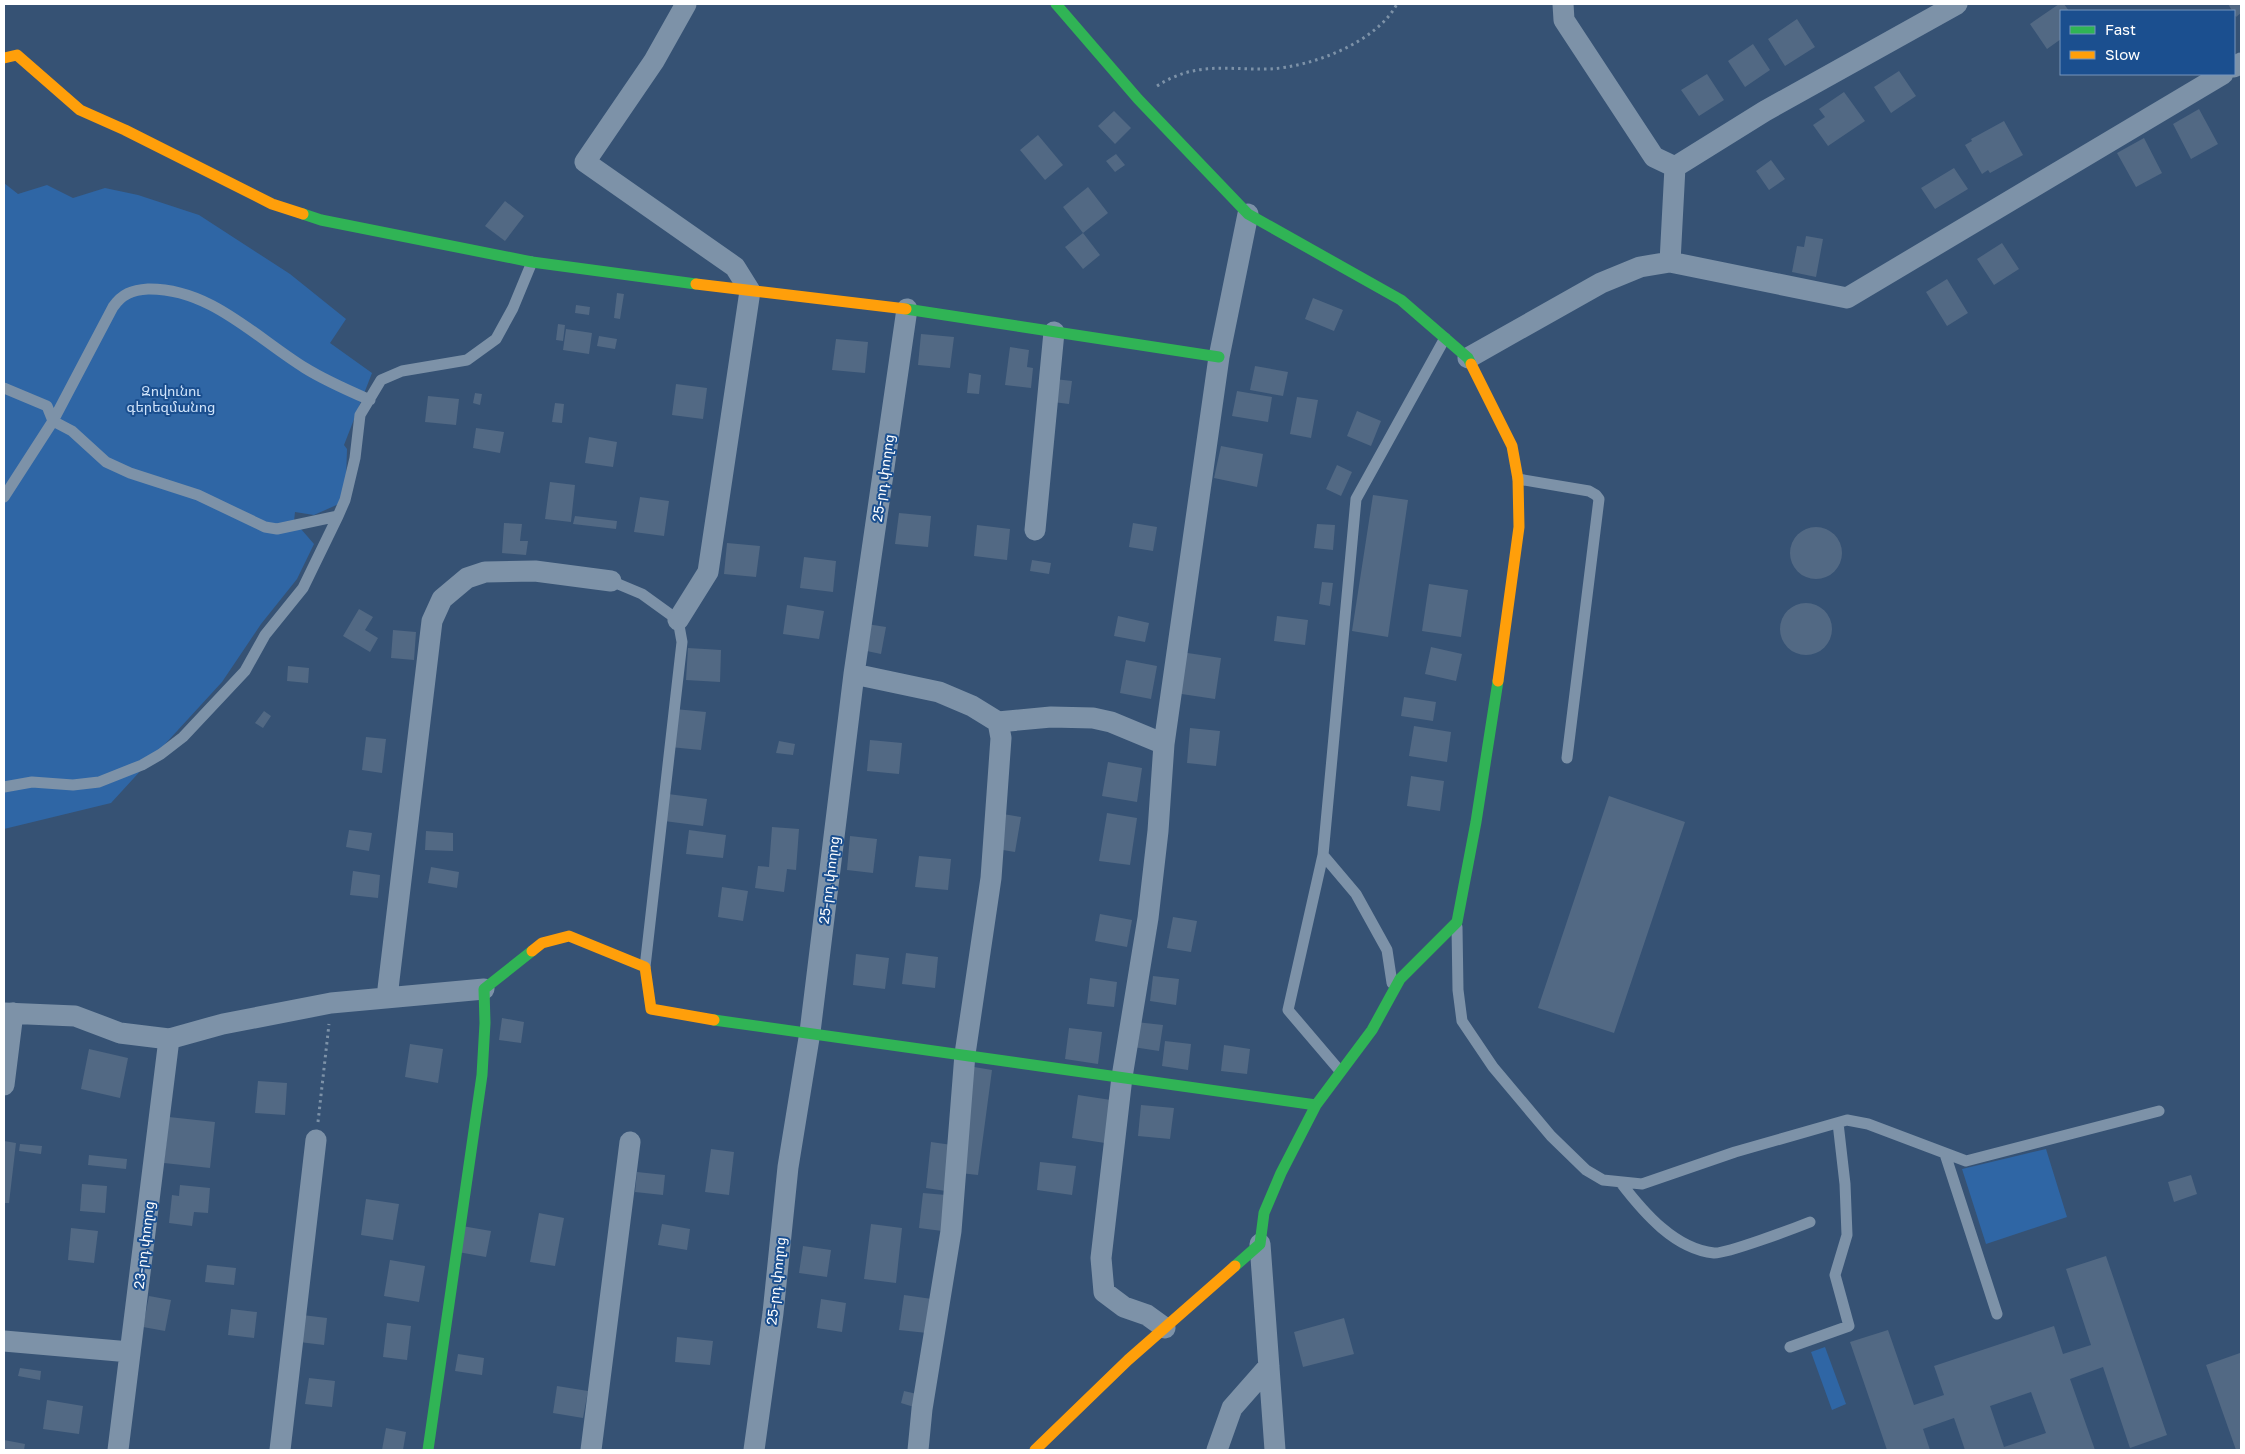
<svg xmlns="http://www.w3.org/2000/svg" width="2245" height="1454" font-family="'Golos Text','Noto Sans Armenian',sans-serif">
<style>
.green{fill:#2f66a5}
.building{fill:#526984;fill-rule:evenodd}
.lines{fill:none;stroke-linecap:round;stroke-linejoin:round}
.path{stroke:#7d92a8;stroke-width:3;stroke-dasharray:2.5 4;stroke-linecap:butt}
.lane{stroke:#7d92a8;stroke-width:11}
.street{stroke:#7d92a8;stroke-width:21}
.fast{stroke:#30b455;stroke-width:11}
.slow{stroke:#ff9f0a;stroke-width:11}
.labels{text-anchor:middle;stroke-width:4;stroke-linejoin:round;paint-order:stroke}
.park-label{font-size:14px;fill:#cfe3fa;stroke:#1b4f8f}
.street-label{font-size:14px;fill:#fff;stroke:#1b4f8f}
</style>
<rect width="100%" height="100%" fill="#365274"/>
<path class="green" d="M4,183L18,194L47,185L73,198L105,188L138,195L199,215L290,274L346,319L330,343L372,373L344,445L347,449L346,480L341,503L314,515L295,512L294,521L314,544L297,579L261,624L222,682L111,803L4,829Z
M2046,1149L2067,1217L1986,1244L1962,1169Z
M1825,1347L1846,1404L1832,1410L1811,1352Z"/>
<path class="building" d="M2059,4H2064L2069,11H2061V39L2047,49L2030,24Z
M2228,4H2241V13L2236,17Z
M1797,19L1815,47L1785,66L1768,39Z
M1753,44L1770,70L1745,87L1728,61Z
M1899,71L1916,96L1891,113L1874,87Z
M1707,74L1724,100L1699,116L1681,90Z
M1844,92L1865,121L1828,146L1813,125L1825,117L1819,109Z
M2199,109L2218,144L2191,159L2173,124Z
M1114,111L1131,128L1115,144L1098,126Z
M2004,121L2023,155L1990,173L1988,170L1982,174L1965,145L1972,141L1971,139Z
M1038,135L1063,165L1045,180L1020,150Z
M2144,138L2162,173L2136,187L2117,153Z
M1116,154L1125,165L1115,172L1106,161Z
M1771,160L1785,179L1769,190L1756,171Z
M1954,168L1968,189L1935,209L1921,188Z
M1088,187L1108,213L1083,233L1063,207Z
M505,201L524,216L505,241L485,226Z
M1083,233L1100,255L1083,269L1065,247Z
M1806,236L1823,239L1816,277L1792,272L1797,246L1804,247Z
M2002,243L2019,269L1994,285L1977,259Z
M1947,279L1968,313L1947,326L1926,292Z
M617,293L624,294L620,319L614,318Z
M1313,298L1343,310L1334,331L1305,319Z
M576,305L590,307L589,315L575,313Z
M558,324L565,325L563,341L556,340Z
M566,329L592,333L589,354L563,350Z
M921,334L954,337L950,368L918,365Z
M599,336L617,339L615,349L597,346Z
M836,339L868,342L865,373L832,370Z
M1010,347L1029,350L1027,367L1033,368L1031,388L1005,385Z
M1255,366L1288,372L1283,396L1250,390Z
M969,373L981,375L979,394L967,393Z
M1055,379L1072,381L1069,404L1053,402Z
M676,384L707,388L703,419L672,415Z
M1237,391L1272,397L1268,422L1232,416Z
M475,393L482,394L480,405L473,403Z
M428,396L459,399L456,425L425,422Z
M1297,397L1318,400L1311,438L1290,434Z
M555,403L564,404L562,423L552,422Z
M1357,411L1381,421L1371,446L1347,436Z
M476,428L504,432L500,453L473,448Z
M589,437L617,442L613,467L585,463Z
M1221,446L1263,454L1257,487L1214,478Z
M1337,465L1352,472L1341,496L1326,489Z
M550,482L575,485L571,522L545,519Z
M1373,495L1408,500L1388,637L1352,631Z
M640,497L669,501L664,536L634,532Z
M899,513L931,516L928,547L895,544Z
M575,516L617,521L616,529L573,524Z
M504,523L522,524L520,541H528L526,555L502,553Z
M1133,523L1157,527L1153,551L1129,547Z
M1317,524L1335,525L1333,550L1314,548Z
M977,525L1010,529L1007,560L974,556Z
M1790 553a26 26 0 1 1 52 0a26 26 0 1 1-52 0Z
M727,543L760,546L756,577L724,574Z
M804,557L836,561L833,592L800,588Z
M1032,560L1051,563L1049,574L1030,571Z
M1322,582L1333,583L1330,606L1319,604Z
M1429,584L1468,590L1461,637L1422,631Z
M1780 629a26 26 0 1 1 52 0a26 26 0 1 1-52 0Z
M787,605L824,611L819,639L783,634Z
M359,609L373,617L365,630L378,638L370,652L343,636Z
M1118,616L1149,623L1145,642L1114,636Z
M1277,616L1308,620L1305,645L1274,641Z
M867,624L886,627L881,654L862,650Z
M393,630L416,632L414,660L391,658Z
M1431,647L1462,654L1456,681L1425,674Z
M688,648L721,650L720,682L686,680Z
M1181,652L1221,658L1215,699L1175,693Z
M1126,660L1157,666L1151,699L1120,693Z
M288,666L309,668L308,683L287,681Z
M1404,697L1436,702L1433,721L1401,716Z
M675,709L706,712L701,750L670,747Z
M264,711L271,716L263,728L255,723Z
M1414,726L1451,732L1447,762L1409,756Z
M1190,728L1220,731L1216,766L1187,763Z
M366,737L386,739L382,773L362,770Z
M870,740L902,743L899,774L867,771Z
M779,741L795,744L793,755L776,753Z
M1108,762L1142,768L1137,802L1102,796Z
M1411,776L1444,781L1440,811L1407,806Z
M668,794L707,799L703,826L664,821Z
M1609,796L1685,822L1614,1033L1538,1008Z
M1107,813L1137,818L1130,865L1099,861Z
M1003,814L1021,817L1015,852L997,849Z
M772,827L799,829L796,870L787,869L784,892L755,888L758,866L769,867Z
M349,830L372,833L369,851L346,847Z
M689,830L726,835L723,858L686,854Z
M426,831L453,833V851L425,850Z
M850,836L877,839L873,873L847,870Z
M919,856L951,859L948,890L915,887Z
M431,867L459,872L457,888L428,883Z
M353,871L380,875L378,898L350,895Z
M722,887L748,891L743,921L718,917Z
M1100,914L1132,920L1127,947L1095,941Z
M1173,917L1197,921L1191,952L1167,948Z
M906,953L938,957L935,988L902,984Z
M856,954L889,958L885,989L853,985Z
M1153,976L1179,979L1176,1005L1150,1001Z
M1090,978L1117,982L1114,1007L1087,1004Z
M502,1018L524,1022L521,1043L499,1040Z
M1136,1022L1163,1025L1159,1051L1133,1047Z
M1069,1028L1102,1032L1098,1064L1065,1059Z
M1165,1041L1191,1044L1188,1070L1162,1066Z
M410,1044L443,1049L438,1083L405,1077Z
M1224,1045L1250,1049L1247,1074L1221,1071Z
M89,1049L128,1058L120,1098L81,1089Z
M974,1067L992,1070L978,1175L960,1173Z
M258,1081L287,1083L285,1115L255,1113Z
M1078,1095L1111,1100L1105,1143L1072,1138Z
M1141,1105L1174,1108L1170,1139L1138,1136Z
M169,1117L215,1122L210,1168L164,1163Z
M4,1141L16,1143L9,1203H4Z
M931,1142L952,1145L946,1191L926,1188Z
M20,1144L42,1146L41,1154L19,1151Z
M711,1149L734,1152L729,1195L705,1192Z
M89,1155L127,1159L126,1169L88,1165Z
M1040,1162L1076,1166L1072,1195L1037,1190Z
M637,1172L665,1175L663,1195L635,1192Z
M2191,1175L2197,1194L2174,1202L2168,1182Z
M82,1184L107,1186L105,1213L80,1211Z
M180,1185L210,1188L208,1213L194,1212L192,1226L169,1223L172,1195L179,1196Z
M923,1193L946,1195L942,1231L919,1228Z
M366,1199L399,1204L393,1240L361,1235Z
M539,1213L564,1218L555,1266L530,1262Z
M662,1224L690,1229L687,1250L658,1245Z
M871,1224L902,1228L896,1283L864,1279Z
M462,1226L491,1231L486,1257L458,1252Z
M71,1228L98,1231L94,1263L68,1260Z
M803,1246L831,1250L827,1277L799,1273Z
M2106,1256L2167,1435L2130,1448L2103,1367L2070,1379L2095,1450H1965L1954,1418L1923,1429L1930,1450H1887L1850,1342L1888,1330L1914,1405L1944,1395L1934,1366L2054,1326L2063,1354L2091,1345L2066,1269ZM2031,1392L2046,1433L2004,1447L1990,1406Z
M390,1260L425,1266L419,1302L384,1296Z
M207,1265L236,1268L234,1285L205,1282Z
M904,1295L932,1299L927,1333L899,1330Z
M149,1296L171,1300L165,1331L143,1327Z
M821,1299L846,1303L842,1332L817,1328Z
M231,1309L257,1312L254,1338L228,1335Z
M294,1314L327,1318L324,1345L291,1341Z
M1344,1318L1354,1354L1303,1367L1294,1332Z
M387,1323L411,1326L407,1360L383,1357Z
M677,1337L713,1341L710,1365L675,1362Z
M2240,1353L2241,1450H2236L2206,1365Z
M458,1354L484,1358L482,1375L455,1371Z
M20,1368L41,1371L40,1380L18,1376Z
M309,1378L335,1381L332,1407L305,1404Z
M557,1386L588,1391L583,1418L553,1413Z
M904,1391L917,1394L914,1407L901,1403Z
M47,1400L83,1406L79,1434L43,1429Z
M386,1428L406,1432L403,1450H382Z
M4,1440L25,1444L24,1450H4Z"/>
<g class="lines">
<path class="path" d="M1157,86C1196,61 1226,70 1269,69C1311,67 1376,43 1397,4
M318,1122L329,1024"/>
<path class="lane" d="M4,388L47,406L53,421L72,431L106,462L130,473L198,495L265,527L277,529L338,516L303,588L265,635L245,671L183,737L161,754L142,765L99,782L73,785L32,782L4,787
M1518,479L1589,491L1596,495L1599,499L1567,758
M4,497L53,421L113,307C122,294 132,290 148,289C210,288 255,337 305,368C326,381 347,390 370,400
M338,516L345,500L355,458L360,415L381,380L402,371L467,360L496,339L513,308L532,262
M611,581L642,594L678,620L682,642L645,967
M1323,855L1288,1010L1340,1071
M1457,927L1458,990L1462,1021L1493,1067L1551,1136L1586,1170L1603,1180L1642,1184L1735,1152L1847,1120L1868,1124L1966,1161L2159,1111
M1392,983L1387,950L1356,894L1323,855L1356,499L1445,338
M1945,1154L1997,1314
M1621,1183C1644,1213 1675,1249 1714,1253C1726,1254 1795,1228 1810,1222
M1790,1347L1849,1326L1835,1275L1847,1235L1845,1184L1838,1123"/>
<path class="street" d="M1563,4L1564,20L1654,157L1675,167
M2234,67L2241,63
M1670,262L1675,167L1765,111L1957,4
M1468,358L1601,283L1640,267L1670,262L1847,298L2223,74
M1035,530L1054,332
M678,620L708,572L750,291L735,267L585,162L654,61L686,4
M854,674L939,692L972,706L998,722L1051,717L1093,718L1111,722L1164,744
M387,997L432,621L442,599L467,578L485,572L535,571L611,581
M4,1013L75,1016L120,1033L169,1039L223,1024L331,1003L484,989
M4,1085L13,1013
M1260,1244L1275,1450
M1165,1328L1147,1315L1124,1307L1104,1292L1101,1258L1122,1077L1148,918L1158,831L1164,744L1219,357L1248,214
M4,1341L130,1352
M118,1450L169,1039
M280,1450L316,1140
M591,1450L630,1142
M754,1450L773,1313L788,1167L810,1032L854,674L907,309
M918,1450L922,1409L951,1231L965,1054L991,878L1001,738L998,722
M1217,1450L1232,1408L1269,1366"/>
<path class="fast" d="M1056,4L1138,99L1248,214L1401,300L1468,358L1471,364
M303,214L321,220L532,262L696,284
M906,309L1219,357
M714,1020L1316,1105
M1235,1266L1260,1244L1264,1213L1281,1173L1316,1105L1372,1030L1400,979L1457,922L1476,822L1498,681
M428,1450L482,1075L485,1023L484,989L532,951"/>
<path class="slow" d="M4,58L17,55L80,110L125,130L272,204L303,214
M696,284L906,309
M1471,364L1512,446L1518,479L1519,527L1498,681
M532,951L542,943L569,936L645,967L651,1009L714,1020
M1035,1450L1128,1360L1235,1266"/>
</g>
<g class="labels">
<g class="park-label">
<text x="171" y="396">Զովունու<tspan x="171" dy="16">գերեզմանոց</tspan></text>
</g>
<g class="street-label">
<text transform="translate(883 478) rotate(-82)" y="5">25-րդ փողոց</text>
<text transform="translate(829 880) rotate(-83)" y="5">25-րդ փողոց</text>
<text transform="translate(144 1245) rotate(-83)" y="5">23-րդ փողոց</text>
<text transform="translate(776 1281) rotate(-84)" y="5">25-րդ փողոց</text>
</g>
</g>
<rect width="2245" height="1454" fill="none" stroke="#ffffff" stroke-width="10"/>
<rect x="2060" y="10" width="175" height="65" fill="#1b4f8f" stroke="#7695bc"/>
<rect x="2070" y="26" width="25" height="8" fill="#30b455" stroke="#7695bc"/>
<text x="2105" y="35" font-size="15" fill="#ffffff">Fast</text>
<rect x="2070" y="51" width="25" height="8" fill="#ff9f0a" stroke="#7695bc"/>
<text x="2105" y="60" font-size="15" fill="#ffffff">Slow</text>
</svg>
